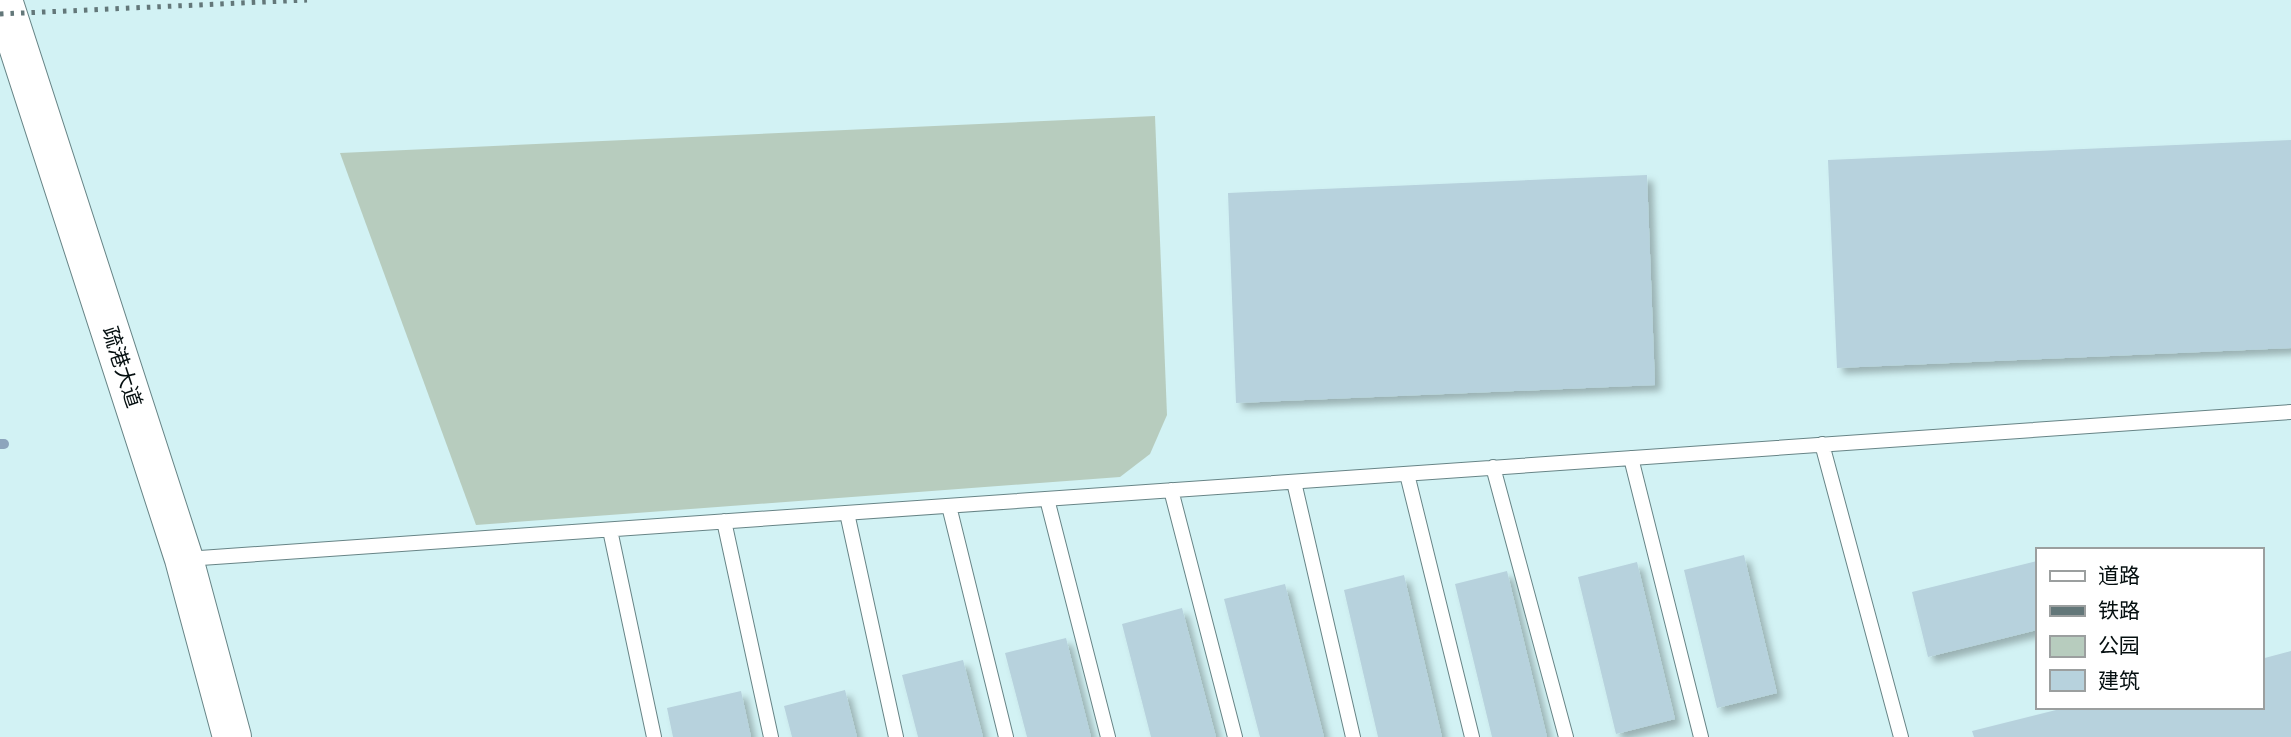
<svg xmlns="http://www.w3.org/2000/svg" width="2291" height="737" font-family="'Work Sans','Noto Sans SC',sans-serif">
<style>
.green{fill:#b7ccbe}
.lines{fill:none;stroke-linecap:round;stroke-linejoin:round}
.stream{stroke:#8da5bc;stroke-width:10}
.building{fill:#b7d2dd;filter:url(#shadow)}
.service-casing{stroke:#678486;stroke-width:16}
.secondary-casing{stroke:#678486;stroke-width:40}
.service{stroke:#fff;stroke-width:14}
.secondary{stroke:#fff;stroke-width:38}
.rail{stroke:#637779;stroke-width:5;stroke-dasharray:3.5 7;stroke-linecap:butt}
.labels{text-anchor:middle;stroke-width:5;stroke-linejoin:round;paint-order:stroke}
.street-label{font-size:21px;fill:#050f10;stroke:#fff}
</style>
<defs>
<filter id="shadow"><feDropShadow dx="6" dy="6" stdDeviation="3.5" flood-color="#0004"/></filter>
</defs>
<rect width="100%" height="100%" fill="#d2f2f4"/>
<path class="green" d="M1155,116L1167,415L1150,454L1120,477L476,525L340,153Z"/>
<g class="lines">
<path class="stream" d="M0,444H4"/>
</g>
<path class="building" d="M2291,140V348L1837,368L1828,160Z
M1647,175L1655,385L1236,403L1228,193Z
M1744,555L1777,693L1717,708L1684,570Z
M2037,561V630L1928,657L1912,592Z
M1637,562L1675,719L1616,734L1578,577Z
M1507,571L1547,737H1492L1455,584Z
M1404,575L1442,737H1378L1344,590Z
M1285,584L1324,737H1260L1224,599Z
M1182,608L1216,737H1151L1122,624Z
M1066,638L1091,737H1027L1005,653Z
M2291,651V737H1974L1972,731L2068,707H2261V659Z
M963,660L983,737H918L902,675Z
M845,690L857,737H792L784,706Z
M741,691L751,737H673L667,708Z"/>
<g class="lines">
<defs>
<path id="service" d="M1822,444L1901,737
M1631,458L1701,737
M1493,467L1566,737
M1407,474L1472,737
M1294,482L1353,737
M1171,490L1235,737
M1047,499L1108,737
M949,506L1006,737
M847,513L896,737
M724,521L771,737
M610,530L654,737
M186,559L2291,412"/>
<path id="secondary" d="M3,0L184,559L232,737"/>
</defs>
<use href="#service" class="service-casing"/>
<use href="#secondary" class="secondary-casing"/>
<use href="#service" class="service"/>
<use href="#secondary" class="secondary"/>
<path class="rail" d="M0,14L307,0"/>
</g>
<g class="labels">
<g class="street-label">
<text transform="translate(122 367) rotate(72)" y="7">疏港大道</text>
</g>
</g>
<rect x="2036" y="548" width="228" height="161" fill="#ffffff" stroke="#9b9f9f" stroke-width="2"/>
<rect x="2050" y="571" width="35" height="10" fill="#ffffff" stroke="#9b9f9f" stroke-width="2"/>
<text x="2098" y="583" font-size="21" fill="#050f10">道路</text>
<rect x="2050" y="606" width="35" height="10" fill="#637779" stroke="#9b9f9f" stroke-width="2"/>
<text x="2098" y="618" font-size="21" fill="#050f10">铁路</text>
<rect x="2050" y="636" width="35" height="21" fill="#b7ccbe" stroke="#9b9f9f" stroke-width="2"/>
<text x="2098" y="653" font-size="21" fill="#050f10">公园</text>
<rect x="2050" y="670" width="35" height="21" fill="#b7d2dd" stroke="#9b9f9f" stroke-width="2"/>
<text x="2098" y="688" font-size="21" fill="#050f10">建筑</text>
</svg>
